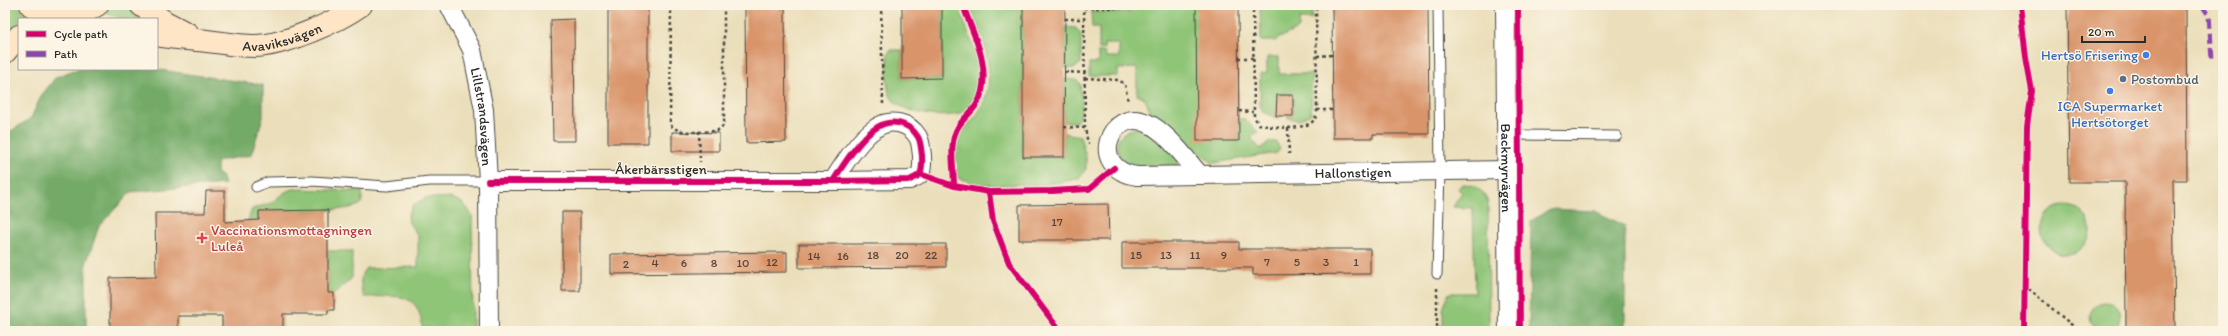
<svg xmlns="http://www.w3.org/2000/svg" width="2228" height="336" font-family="Itim,sans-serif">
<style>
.green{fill:#8fc577;stroke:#5d7851}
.forest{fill:#73aa68;stroke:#4f6a4a}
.building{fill:#d9946a}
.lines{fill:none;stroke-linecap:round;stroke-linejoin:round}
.lane-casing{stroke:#484641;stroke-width:11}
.street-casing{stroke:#484641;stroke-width:20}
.secondary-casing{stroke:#484641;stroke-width:24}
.path{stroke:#484641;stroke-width:2.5;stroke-dasharray:3 3;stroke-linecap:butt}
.lane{stroke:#fff;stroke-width:9}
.street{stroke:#fff;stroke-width:18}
.secondary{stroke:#fde5c5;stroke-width:22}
.quiet{stroke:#8e44ad;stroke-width:5;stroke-dasharray:10 5;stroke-linecap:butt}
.cycleway-casing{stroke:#fcf5e5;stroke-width:8}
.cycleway{stroke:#d6006c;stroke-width:6}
.shop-dot{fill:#3f7fe0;stroke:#fcf5e5;stroke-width:1.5}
.service-dot{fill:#5c6f8a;stroke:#fcf5e5;stroke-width:1.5}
.health-dot{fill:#e0444e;stroke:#fcf5e5;stroke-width:1.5}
.labels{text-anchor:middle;stroke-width:3;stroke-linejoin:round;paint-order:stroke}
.number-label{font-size:12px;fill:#56453b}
.street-label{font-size:14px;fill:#2b2b2b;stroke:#fcf5e5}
.shop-label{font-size:14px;fill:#366cbe;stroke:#fcf5e5;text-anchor:end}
.service-label{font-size:14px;fill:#4e5e75;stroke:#fcf5e5;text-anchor:start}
.health-label{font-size:14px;fill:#be3a42;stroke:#fcf5e5;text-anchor:start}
</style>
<rect width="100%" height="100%" fill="#fcf5e5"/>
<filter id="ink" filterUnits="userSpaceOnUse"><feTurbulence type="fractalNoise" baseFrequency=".025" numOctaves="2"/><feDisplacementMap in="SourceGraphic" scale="8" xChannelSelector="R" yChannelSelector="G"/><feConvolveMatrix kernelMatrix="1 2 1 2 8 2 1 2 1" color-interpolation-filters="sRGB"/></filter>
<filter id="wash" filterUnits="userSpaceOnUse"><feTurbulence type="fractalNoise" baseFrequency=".012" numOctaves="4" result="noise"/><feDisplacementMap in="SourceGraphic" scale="16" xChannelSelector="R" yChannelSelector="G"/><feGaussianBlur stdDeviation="0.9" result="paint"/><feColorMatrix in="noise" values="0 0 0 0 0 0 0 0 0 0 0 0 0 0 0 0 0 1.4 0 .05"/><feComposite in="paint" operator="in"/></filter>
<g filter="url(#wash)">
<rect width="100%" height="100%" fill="#ebdfbb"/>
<path class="green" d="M5,5H17L29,17L27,19H19V25L5,37Z
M112,5H128L129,8L146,19H125L107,14L106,11Z
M942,5H959C965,31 982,57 979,84C978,92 976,101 971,107C957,123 904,115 892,99C884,88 888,67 888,54L890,50H902V79L942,78Z
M969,5H1023V157H1064V133L1080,136L1086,157V169L1078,179L1047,184L992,185L976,184L956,177C956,166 952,138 961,130C967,124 974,121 978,113C1000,80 984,38 969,5Z
M1144,5H1196L1239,141V119H1245L1258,132L1251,138L1260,149L1270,142H1276L1280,149L1277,153L1213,163L1184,141L1185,139L1160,119L1150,114C1148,106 1147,97 1137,95V68L1118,69V76H1089V63H1098V52H1105L1106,57H1119V44H1104V49H1099V28H1092L1091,12H1130V8H1143Z
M1260,5H1312V19H1299V28L1274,41H1261Z
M1065,27L1076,28L1081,35V63L1075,68H1065Z
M1267,57H1279V74H1312L1311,114L1298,120L1288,118V116H1293V95H1277L1276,116H1279V119L1263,112L1260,105V74L1267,73Z
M1065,79L1076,80L1080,83C1081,96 1085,111 1076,122H1064Z
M1141,128L1153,135L1179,160L1178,165L1130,167C1109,151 1114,129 1141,128Z
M1462,184C1475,184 1485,191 1488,203L1489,331H1443V309L1449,293H1475L1473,208L1453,207L1462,192L1458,189Z
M293,189L362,191V203C353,214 277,210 259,211V227L248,221L252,209L271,203L285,192Z
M426,198C447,198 461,194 472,216L473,331H429V327H422C419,289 394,297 364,297C360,289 359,274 366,268L418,267V236L409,223L408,215L413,205Z
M2042 230a24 24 0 1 1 48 0a24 24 0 1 1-48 0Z
M328,251H352V278L334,294V293H328Z
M2090 317a15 15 0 1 1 30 0a15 15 0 1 1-30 0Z"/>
<path class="forest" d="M77,69H153L263,85V117L251,155L217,161V172L222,177L225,184L131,192L99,226L86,264V331H5V135L31,118L41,96L56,77Z
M1550,209L1595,211L1625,226V331H1529L1531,221Z"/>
<g id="blocks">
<path class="building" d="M902,5H942V78L902,79Z
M1023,5H1065L1064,157H1023Z
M1196,5H1238L1239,141H1197Z
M1332,5H1428L1429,134H1373V138H1333Z
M2067,5H2186L2187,180H2173L2175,331H2126L2125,182H2069Z
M745,8H785L786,142L746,143Z
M608,9H648V143H608Z
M574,19L575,141H553L551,20Z
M1277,95H1293V116H1276Z
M672,132L719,133V151H672Z
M206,191H225V222L259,220V211L328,210V293H334V310H328V314H283V331H222V316H178V331H110V278L156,277L155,213H205Z
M1108,204L1109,240H1019V205Z
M562,212H580V291H562Z
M1122,242H1239V249H1370V274L1253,275V268H1122Z
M799,244H946V267L799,268Z
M787,252V272L611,274V254Z"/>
</g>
</g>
<g filter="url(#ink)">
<use href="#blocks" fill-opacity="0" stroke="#484641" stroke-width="1"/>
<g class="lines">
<defs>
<path id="lane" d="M1507,135L1617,136
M256,187L268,182L312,181L387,186L429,181H488
M1437,274L1440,171L1438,5"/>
<g id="street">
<path id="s1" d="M449,5L472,50L484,110L488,181L489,331"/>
<path id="s2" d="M1505,5L1508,331"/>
<path id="s3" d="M1200,175C1186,159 1166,131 1147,123C1110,106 1086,169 1137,176L1507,170"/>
<path d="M488,181H833C843,165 860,138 876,128C890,118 909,122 918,137C921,142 921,150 922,155C922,161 923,168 920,174C918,177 913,178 910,180L833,181"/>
</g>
<g id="secondary">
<path d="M31,5C52,19 76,19 97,5"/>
<path d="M141,5L165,22L188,34"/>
<path id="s4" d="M157,35C170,38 183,38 196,40C216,41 234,46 254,46C283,46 337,22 361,5"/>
<path d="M5,52L19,36"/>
</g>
</defs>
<use href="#lane" class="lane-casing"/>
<use href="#street" class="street-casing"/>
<use href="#secondary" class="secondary-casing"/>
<path class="path" d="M671,5L670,124C677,136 705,131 717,131L724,125V5
M881,5L883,104
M1084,5L1085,128L1088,144
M1253,5L1254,117L1259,124C1271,128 1306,132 1315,119C1316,117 1317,112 1317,110L1316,5
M1084,8H1127V5
M1065,19H1085
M1317,56L1332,55
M1238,58H1253
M1065,72L1085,73
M1085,78L1118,80L1125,84L1128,102
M1317,110H1333
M1239,111L1253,112
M1064,127L1085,128
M1288,128L1289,154
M699,131L700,162
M2024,285L2079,331
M1437,288V331"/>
<use href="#lane" class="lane"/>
<use href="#street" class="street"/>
<use href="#secondary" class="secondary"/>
<path class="quiet" d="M2202,5L2209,15L2212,60"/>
<defs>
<path id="cycleway" d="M1518,5L1520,331
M2020,5L2026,58L2032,91L2027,126L2024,331
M920,174L954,186L989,192L1052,191L1089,189L1114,168
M488,181H833C843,165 860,138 876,128C890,118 909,122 918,137C921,142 921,150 922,155C922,161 923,168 920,174C918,177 913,178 910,180L833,181
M954,186C954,169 949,147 956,131C962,116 978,111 982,91C989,60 972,33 963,5
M989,192L993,221L1009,263L1060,331"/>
</defs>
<use href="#cycleway" class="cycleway-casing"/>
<use href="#cycleway" class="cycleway"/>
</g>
</g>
<g class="shop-dot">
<circle cx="2146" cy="55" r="4"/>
<circle cx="2110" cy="91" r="4"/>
</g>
<circle class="service-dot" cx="2123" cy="79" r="4"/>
<path class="health-dot" d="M200 232h4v4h4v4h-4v4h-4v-4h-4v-4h4z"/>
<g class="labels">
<g class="number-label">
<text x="1057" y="226">17</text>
<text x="873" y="259">18</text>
<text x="902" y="259">20</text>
<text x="931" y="259">22</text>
<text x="1136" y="259">15</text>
<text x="1166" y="259">13</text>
<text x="1195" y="259">11</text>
<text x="1224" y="259">9</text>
<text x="814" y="260">14</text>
<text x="843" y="260">16</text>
<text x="772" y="266">12</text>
<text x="1267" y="266">7</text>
<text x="1297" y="266">5</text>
<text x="1326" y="266">3</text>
<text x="1356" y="266">1</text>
<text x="655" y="267">4</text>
<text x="684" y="267">6</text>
<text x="714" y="267">8</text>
<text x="743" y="267">10</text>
<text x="626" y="268">2</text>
</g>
<g class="street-label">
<text dy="5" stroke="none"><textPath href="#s4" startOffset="127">Avaviksvägen</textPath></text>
<text dy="5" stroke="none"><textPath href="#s1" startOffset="118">Lillstrandsvägen</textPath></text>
<text dy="5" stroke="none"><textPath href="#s2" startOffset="163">Backmyrvägen</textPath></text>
<text x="661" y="174">Åkerbärsstigen</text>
<text dy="5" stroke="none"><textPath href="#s3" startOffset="391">Hallonstigen</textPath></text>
</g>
<g class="shop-label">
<text x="2138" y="60">Hertsö Frisering</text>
<text x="2110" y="111" text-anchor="middle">ICA Supermarket<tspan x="2110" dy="16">Hertsötorget</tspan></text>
</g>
<g class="service-label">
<text x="2131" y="84">Postombud</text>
</g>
<g class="health-label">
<text x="211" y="235">Vaccinationsmottagningen<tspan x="211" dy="16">Luleå</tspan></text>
</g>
</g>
<rect width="2228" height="336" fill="none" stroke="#fcf5e5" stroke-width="20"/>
<rect x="18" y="18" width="140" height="52" fill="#fcf5e5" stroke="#a8a49b"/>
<rect x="26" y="31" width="20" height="6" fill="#d6006c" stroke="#a8a49b"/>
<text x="54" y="38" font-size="12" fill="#2b2b2b">Cycle path</text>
<rect x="26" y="51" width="20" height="6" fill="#8e44ad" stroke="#a8a49b"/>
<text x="54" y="58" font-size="12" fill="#2b2b2b">Path</text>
<path d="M2082 36v6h63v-6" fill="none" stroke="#2b2b2b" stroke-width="2"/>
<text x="2088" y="36" font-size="12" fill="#2b2b2b" stroke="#fcf5e5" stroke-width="3" paint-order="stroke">20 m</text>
</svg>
